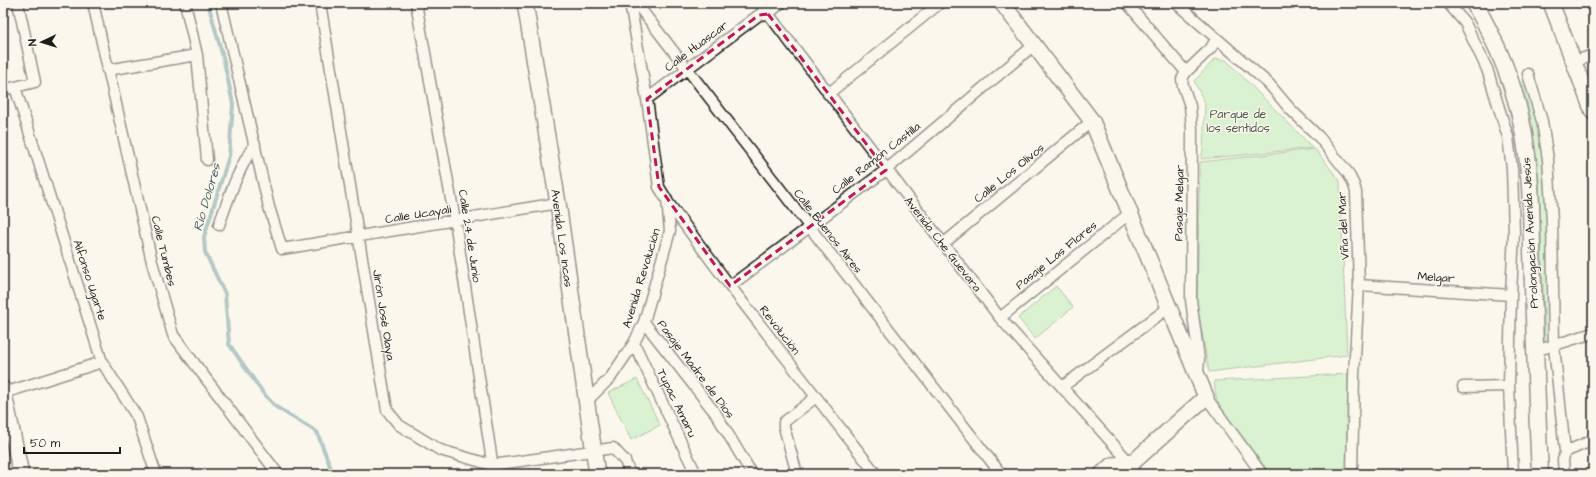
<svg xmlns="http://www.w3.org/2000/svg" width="1596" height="477" font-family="'Architects Daughter',sans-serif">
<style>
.green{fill:#b1ebb0;stroke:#668466}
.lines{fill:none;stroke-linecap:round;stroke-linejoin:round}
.stream{stroke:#5d8e92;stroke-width:4}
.street-casing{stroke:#1c1c1c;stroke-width:13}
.secondary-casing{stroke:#1c1c1c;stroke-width:18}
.primary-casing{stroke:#1c1c1c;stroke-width:19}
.street{stroke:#fbf7ec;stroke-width:10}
.secondary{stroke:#fbf7ec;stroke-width:15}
.primary{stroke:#fbf7ec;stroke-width:16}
.marked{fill:none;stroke:#c2185b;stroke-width:3;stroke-dasharray:8 5;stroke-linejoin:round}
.labels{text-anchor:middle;stroke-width:3;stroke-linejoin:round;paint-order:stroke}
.street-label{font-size:12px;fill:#1c1c1c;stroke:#fbf7ec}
.park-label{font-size:12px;fill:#495a48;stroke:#fbf7ec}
.water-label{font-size:13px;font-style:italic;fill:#425e61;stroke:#fbf7ec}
</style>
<rect width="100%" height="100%" fill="#fbf7ec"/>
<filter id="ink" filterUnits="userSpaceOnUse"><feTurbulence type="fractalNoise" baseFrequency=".025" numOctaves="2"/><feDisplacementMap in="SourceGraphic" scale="8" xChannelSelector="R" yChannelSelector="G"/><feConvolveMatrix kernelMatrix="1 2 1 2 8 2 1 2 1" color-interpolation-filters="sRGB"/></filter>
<g filter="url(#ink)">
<path class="green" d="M1215,59L1226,60L1313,148L1201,159L1203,150L1205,103L1194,81Z
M1526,80L1538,122L1545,157L1549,246V341L1545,342L1539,180L1531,118L1522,82Z
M1315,149L1340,181L1347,355L1209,372L1197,303L1200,162Z
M1056,286L1073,307L1035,339L1018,318Z
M1348,374L1346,474H1270L1217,402L1214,381Z
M637,379L660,425L631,440L608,393Z"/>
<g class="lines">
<path class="stream" d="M208,3L224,61L233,104L229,156L204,237L205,252L225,294L229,344L263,393L276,407L317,432L333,474"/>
<defs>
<path id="street" d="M93,3L152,262L173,335L278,474
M185,3L197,55L207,160
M221,3L269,207L282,249L558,203
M320,3L387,410L399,425L440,450L492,465L613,448L625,461L630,474
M416,3L455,221L494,474
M636,3L1001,474
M760,3L1000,318L1131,464
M1127,3L1186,72
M1176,3L1269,84L1290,109L1319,137L1348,173L1354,185L1356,192L1359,285L1354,375L1352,474
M1448,3L1465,23L1487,69L1508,137L1512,169L1514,232L1511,295L1509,386L1513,474
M1573,62L1593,55
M107,70L197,55
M1528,74L1542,121L1548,159L1552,221L1554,346L1565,452L1563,460L1564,474
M15,87L102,362L137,417L156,474
M3,90L35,82L18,3
M828,94L940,3
M647,99L759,15L768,14L781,3
M667,201L730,286L876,474
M219,225C229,197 238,169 255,144
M943,244L1092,121
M1359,285L1511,295
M730,286L886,170L1034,45
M1000,318L1130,213
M644,322L716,414L752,474
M634,343L696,474
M1535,351L1593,333
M1198,372L1199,359L1191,300L1192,129L1190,106L1183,86L1182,79L1186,72L1211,48L1216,39
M1062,387L1168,308
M1463,387L1509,386
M4,393L102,362
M1206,397L1262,474
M586,402L611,377L634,343L644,322L670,231L667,200L659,187L647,99L630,3
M1565,452L1593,440
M797,474L784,427V422L816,397"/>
<path id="secondary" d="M525,3L558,203L597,474
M1002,3L1092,121L1206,397L1131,464L1127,474
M1551,3L1593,112
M3,389L21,474
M1102,474L1112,465L1131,464"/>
<path id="primary" d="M1474,3C1498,44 1516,89 1524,135C1533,185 1531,236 1533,286C1535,349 1537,411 1540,474"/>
</defs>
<use href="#street" class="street-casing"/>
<use href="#secondary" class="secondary-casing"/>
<use href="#primary" class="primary-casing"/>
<use href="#street" class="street"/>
<use href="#secondary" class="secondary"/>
<use href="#primary" class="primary"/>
</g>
</g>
<path d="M0 0H1596V477H0ZM768,14L886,170L730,286L659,187L647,99L759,15Z" fill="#fbf7ec" fill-opacity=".55" fill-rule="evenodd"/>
<path class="marked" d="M768,14L886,170L730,286L659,187L647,99L759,15Z"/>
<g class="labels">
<g class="street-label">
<text transform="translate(696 46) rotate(-37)" y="4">Calle Huascar</text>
<text transform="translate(876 158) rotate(-38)" y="4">Calle Ramón Castilla</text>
<text transform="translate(1009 173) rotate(-39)" y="4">Calle Los Olivos</text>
<text transform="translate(1179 203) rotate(-89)" y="4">Pasaje Melgar</text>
<text transform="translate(418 214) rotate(-9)" y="4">Calle Ucayali</text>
<text transform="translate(1343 226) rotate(-93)" y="4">Viña del Mar</text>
<text transform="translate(828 231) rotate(52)" y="4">Calle Buenos Aires</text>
<text transform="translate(1530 233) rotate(-93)" y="4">Prolongación Avenida Jesús</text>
<text transform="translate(470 236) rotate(81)" y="4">Calle 24 de Junio</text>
<text transform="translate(562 238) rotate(82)" y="4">Avenida Los Incas</text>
<text transform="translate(943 244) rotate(52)" y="4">Avenida Che Guevara</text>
<text transform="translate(164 251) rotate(76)" y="4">Calle Tumbes</text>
<text transform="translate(1056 255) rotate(-39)" y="4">Pasaje Las Flores</text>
<text transform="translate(1436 277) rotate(4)" y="4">Melgar</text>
<text transform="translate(641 278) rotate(-73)" y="4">Avenida Revolución</text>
<text transform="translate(90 280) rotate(72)" y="4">Alfonso Ugarte</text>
<text transform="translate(384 315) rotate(81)" y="4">Jirón José Olaya</text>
<text transform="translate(780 330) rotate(52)" y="4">Revolución</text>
<text transform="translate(696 369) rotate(53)" y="4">Pasaje Madre de Dios</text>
<text transform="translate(677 403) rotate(64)" y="4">Tupac Amaru</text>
</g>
<g class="park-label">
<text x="1238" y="118">Parque de<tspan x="1238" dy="14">los sentidos</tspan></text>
</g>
<g class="water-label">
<text transform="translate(206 197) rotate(-74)" y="5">Río Dolores</text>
</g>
</g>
<rect width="1596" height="477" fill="none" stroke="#fbf7ec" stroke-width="16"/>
<rect x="8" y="8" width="1580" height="461" fill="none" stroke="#1c1c1c" stroke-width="1.5" filter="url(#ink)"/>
<g transform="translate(42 42) rotate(266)" stroke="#fbf7ec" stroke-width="3" paint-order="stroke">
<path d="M0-3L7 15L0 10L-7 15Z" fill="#1c1c1c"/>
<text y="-6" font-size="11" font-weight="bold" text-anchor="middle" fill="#1c1c1c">N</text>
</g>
<path d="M24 447v6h96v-6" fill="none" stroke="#1c1c1c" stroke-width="2"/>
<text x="30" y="447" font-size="12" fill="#1c1c1c" stroke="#fbf7ec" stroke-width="3" paint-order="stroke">50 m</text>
</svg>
